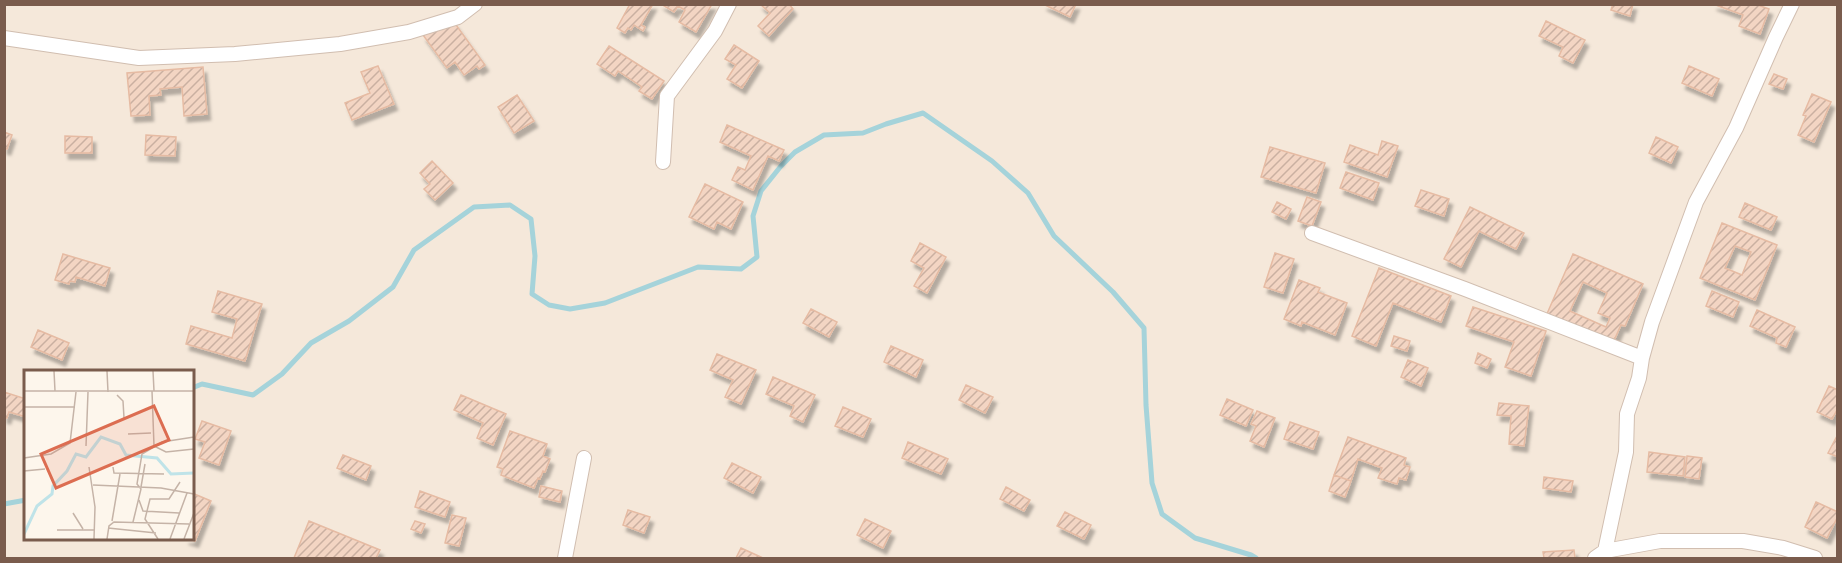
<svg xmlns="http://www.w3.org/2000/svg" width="1842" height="563" font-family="Roboto,sans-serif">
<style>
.residential{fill:#f5e8da;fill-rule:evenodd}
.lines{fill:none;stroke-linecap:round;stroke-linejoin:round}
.stream{stroke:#a5d3da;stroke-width:5}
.building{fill:url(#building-hatch);stroke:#e6bba3;stroke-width:1.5;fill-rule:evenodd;filter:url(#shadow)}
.street-casing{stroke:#d1beb0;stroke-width:16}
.street{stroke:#fff;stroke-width:14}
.inset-river{fill:none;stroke:#bfe3e8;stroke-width:3}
.inset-road{fill:none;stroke:#c5b3a7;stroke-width:1.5}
.view{fill:#dc6d51;fill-opacity:0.15;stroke:#dc6d51;stroke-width:3}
.inset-edge{fill:none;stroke:#7a5c4d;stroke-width:3}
</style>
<defs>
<pattern id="building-hatch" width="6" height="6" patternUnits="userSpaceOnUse" patternTransform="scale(1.5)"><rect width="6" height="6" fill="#f3d5c3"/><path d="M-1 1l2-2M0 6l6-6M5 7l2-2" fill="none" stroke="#cab0a1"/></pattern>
<filter id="shadow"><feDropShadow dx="3.5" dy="6" stdDeviation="1.5" flood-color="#0004"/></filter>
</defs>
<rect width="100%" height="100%" fill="#fdf6ec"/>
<path class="residential" d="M4,5H1837V558H5ZM26,371H192V538H26Z"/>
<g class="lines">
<path class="stream" d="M192,388L202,384L253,395L282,374L311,343L349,321L393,287L414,250L474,207L510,205L531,219L535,256L532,294L549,305L570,309L605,303L698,267L741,269L757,257L753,216L761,191L781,166L795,152L824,135L863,133L886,124L923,113L992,161L1028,193L1054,236L1113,292L1144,328L1146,405L1152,483L1162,514L1195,538L1251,555L1256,558
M4,504L26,500"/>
</g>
<path class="building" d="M630,4H653L641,25L645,27L643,31L634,25L631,30L628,28L625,33L617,28Z
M661,4H712L696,32L679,22L685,10L678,6L674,12Z
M760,4H789L793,9L769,36L758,26L770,13Z
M1043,4H1076L1070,17Z
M1613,4H1633L1630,16L1611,10Z
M1713,4H1755L1769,9L1760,34L1739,26L1743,15Z
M1546,21L1585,40L1573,63L1559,56L1563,47L1539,36Z
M441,22L446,28L454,22L485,65L479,69L477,66L464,75L455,62L447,68L423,35Z
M734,45L759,61L742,88L727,79L736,65L725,59Z
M609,46L664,81L652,99L639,91L642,87L618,71L615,76L597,64Z
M378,66L394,104L352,120L345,103L370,93L361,72Z
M1689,66L1719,79L1712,96L1682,83Z
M203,67L207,114L184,116L182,87L160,89L161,95L149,96L150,115L131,116L127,73Z
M1774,74L1787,79L1783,89L1769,84Z
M1812,94L1831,102L1814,142L1798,135L1806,116L1803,115Z
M517,95L534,121L514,133L498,107Z
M727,125L784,150L779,161L768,156L753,190L732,180L738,167L745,170L751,156L720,142Z
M4,132L12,135L7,149L4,148Z
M146,135L176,137L175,156L145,155Z
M65,136L92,137V153H65Z
M1656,137L1678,147L1671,163L1649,153Z
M1382,141L1398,146L1387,177L1344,162L1350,145L1378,155Z
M1270,147L1325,163L1316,193L1261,177Z
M432,161L453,183L435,200L424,189L430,184L420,173Z
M1346,172L1379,183L1373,200L1340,188Z
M705,184L743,202L731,229L717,222L714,229L689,217Z
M1421,190L1449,199L1444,216L1415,206Z
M1307,197L1321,202L1312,226L1298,221Z
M1277,202L1291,209L1286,219L1272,212Z
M1745,203L1777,217L1771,230L1739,217Z
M1470,207L1524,233L1516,249L1479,231L1461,267L1444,259Z
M1722,223L1777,245L1755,300L1700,278ZM1735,246L1751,252L1742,275L1725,268Z
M920,243L946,257L927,293L914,286L924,268L911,261Z
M1275,253L1294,259L1283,293L1264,287Z
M63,254L110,268L105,286L76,277L75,282L70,281L69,284L55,280Z
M1573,254L1643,284L1625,326L1621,325L1612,345L1546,316ZM1583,282L1607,293L1598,313L1610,318L1606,327L1570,311Z
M1379,268L1451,296L1441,322L1393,303L1376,346L1352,336Z
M1299,280L1320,288L1318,292L1347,303L1335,335L1302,322L1301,326L1284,319Z
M218,291L262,304L245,361L186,344L191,326L232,338L237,319L212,312Z
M1712,291L1739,302L1733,317L1706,306Z
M1473,307L1546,331L1531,376L1505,367L1514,342L1466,326Z
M811,309L837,322L829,337L803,323Z
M1757,310L1795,327L1786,347L1776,343L1777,338L1750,326Z
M38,330L69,343L62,360L31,347Z
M1394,336L1410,341L1407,351L1391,346Z
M891,346L923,360L916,377L884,362Z
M1478,353L1491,359L1487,368L1475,363Z
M717,354L756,370L741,404L725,397L733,380L710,370Z
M1408,360L1428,368L1421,386L1401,377Z
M773,377L815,395L803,422L790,416L794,406L766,394Z
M966,385L993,397L985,413L959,400Z
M1829,386L1838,390V408L1832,419L1817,412Z
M4,392L26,399V417L9,412L7,418L4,417Z
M461,395L506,414L493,445L477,438L483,423L454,410Z
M1227,399L1253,410L1246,426L1220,415Z
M1499,403L1529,406L1524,446L1509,444L1511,416L1497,415Z
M843,407L871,419L863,437L835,426Z
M1257,411L1275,418L1264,447L1250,441L1256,426L1251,424Z
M202,421L231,431L219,465L199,458L205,442L195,439Z
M1290,422L1319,432L1313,449L1284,439Z
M510,431L547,444L543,456L550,459L545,472L543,471L540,479L538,478L534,488L501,475L503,469L497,467Z
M1838,434V457L1828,453Z
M1348,437L1406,458L1404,465L1410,467L1406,480L1399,478L1397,484L1378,478L1382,468L1358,459L1351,481L1334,475Z
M908,442L948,459L941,474L902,458Z
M1649,452L1685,457L1683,476L1647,472Z
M343,455L371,466L366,480L337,468Z
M1687,456L1702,458L1699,479L1685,477Z
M732,463L761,477L753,493L724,478Z
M1334,475L1351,481L1345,497L1329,491Z
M1544,477L1573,481L1571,492L1543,488Z
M541,486L562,491L560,502L539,497Z
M1006,487L1030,500L1024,511L1000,499Z
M420,491L450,502L445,517L415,507Z
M192,493L211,501L195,541L185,538H192V515L194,510H192Z
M1816,502L1838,512V516L1827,538L1805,527Z
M628,510L650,517L644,533L623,525Z
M1065,512L1091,525L1084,539L1057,526Z
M452,515L466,518L459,546L445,543Z
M865,519L891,531L883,548L857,535Z
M309,521L380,550L376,558H294Z
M415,521L425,524L421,533L411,529Z
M741,548L763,558H736Z
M1574,550L1575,558H1544L1543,552Z"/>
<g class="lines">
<defs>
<path id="street" d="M4,38L139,58L235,54L340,44L409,32L458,17L475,4
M663,162L667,96L715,31L729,4
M1312,233L1465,289L1642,358
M565,558L584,458
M1595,558L1605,551L1660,541H1743L1783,548L1815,558
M1606,558L1605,551L1626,452L1627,414L1639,378L1642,358L1652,322L1696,202L1736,128L1776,37L1792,4"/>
</defs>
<use href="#street" class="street-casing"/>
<use href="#street" class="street"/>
</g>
<g transform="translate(24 370)">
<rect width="170" height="170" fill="#fdf6ec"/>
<path class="inset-river" d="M0,164L13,136L28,124L29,116L43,101L52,84L62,87L77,67L96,74L102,85L133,88L147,104L170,103"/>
<path class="inset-road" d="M30,1L31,21M83,1L84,22M129,1L130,21M0,21H170M128,21L130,76L142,82L170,79M93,25L99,31L100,48M0,37H51M104,64L127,63M62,76L64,22M0,88L27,84L46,73L52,22M65,97L71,137L70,169M89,97L90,103L140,104M0,101L21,99M69,115L137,118L170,124M117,117L121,94M115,130L119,141L155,143M49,143L59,159M88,151L96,104M109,152L117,119L113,114L118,84L138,72L170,67M84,158L132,163M33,160H70M83,169L85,156L90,152L165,154M134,169L121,149L126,129H145L156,112M146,169L163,123M160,169L170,143"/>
<path class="view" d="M130,36L145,70L32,118L17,84Z"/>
<rect width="170" height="170" class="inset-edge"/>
</g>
<rect width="1842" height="563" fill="none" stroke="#7a5c4d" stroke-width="12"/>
</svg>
